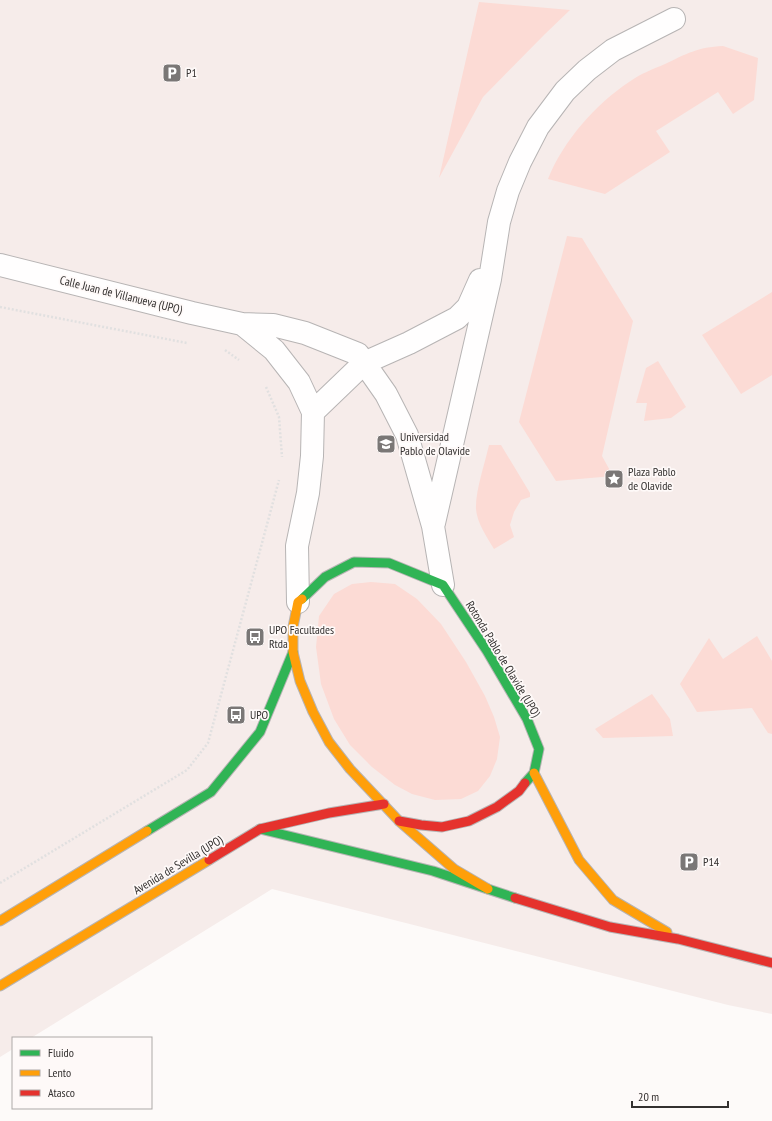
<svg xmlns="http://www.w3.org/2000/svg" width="772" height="1121" font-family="'PT Sans Narrow',sans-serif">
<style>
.built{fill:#f6ecea}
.green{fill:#fcdbd5}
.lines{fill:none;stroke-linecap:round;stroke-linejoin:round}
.street-casing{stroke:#b7b4b4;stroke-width:24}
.fast-casing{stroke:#b7b4b4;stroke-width:11}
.slow-casing{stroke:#b7b4b4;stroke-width:11}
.jam-casing{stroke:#b7b4b4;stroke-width:11}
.path{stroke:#e1e0e0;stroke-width:2.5;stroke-dasharray:2 2;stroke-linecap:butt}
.street{stroke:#fffefe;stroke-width:22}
.fast{stroke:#30b455;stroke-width:9}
.slow{stroke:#ff9f0a;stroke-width:9}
.jam{stroke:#e5322d;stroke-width:9}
.labels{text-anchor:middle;stroke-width:3.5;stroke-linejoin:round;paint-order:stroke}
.poi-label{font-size:12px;fill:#33302f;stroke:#fef9f8;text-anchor:start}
.street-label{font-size:12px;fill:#33302f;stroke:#fef9f8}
</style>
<rect width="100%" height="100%" fill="#fdfaf9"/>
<path class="built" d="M0,0H772V1014L728,1005L272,889L31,1038H13V1049L0,1057Z"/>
<path class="green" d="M479,2L570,10L545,34L483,97L439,178Z
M723,46L758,58L754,100L733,114L718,92L656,131L670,152L605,194L548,179C563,141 596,104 629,82C640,74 653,69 665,64C686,54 698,47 723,46Z
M567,236L582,238L633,321L602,456L613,476L556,481L519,422Z
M772,292V375L741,394L702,335Z
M658,361L686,407L671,418L644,421L647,403H636L646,368Z
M489,445H501L530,493V497L521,500L514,512L510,525L514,537L494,549C487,537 477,523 476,509C475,492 485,463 489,445Z
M371,582L395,584L417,599L441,624L466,662L485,696L494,717L500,737L497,759L490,776L478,791L461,799L435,800L412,794L395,785L372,767L350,745L334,719L321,684L316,647L319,616L334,594L352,584Z
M757,636L772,661V734L768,733L752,708L697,712L680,684L709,638L723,659Z
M652,694L670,719L673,736L603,738L595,729Z"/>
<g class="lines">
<defs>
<path id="street" d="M0,265L192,313L242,324L273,325L305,333L358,354L386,394L407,435L433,526L443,585
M242,324L274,350L299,382L313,412L312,456L308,493L297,546L298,602
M313,412L364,363L409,343L457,318L468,307L480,280
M434,523L490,279L499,222L508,191L520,162L538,127L565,91L587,70L613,50L674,19"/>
<path id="fast" d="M302,599L325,577L354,562L389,563L443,585L487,651L527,719L539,749L534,773L525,783
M260,829L433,871L515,898
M147,831L211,792L260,732L293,652"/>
<path id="slow" d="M302,599L298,602L293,627V652L300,681L313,712L329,742L350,769L399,821L454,869L488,889
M534,773L579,860L613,900L667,932
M0,921L147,831
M0,986L209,860"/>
<path id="jam" d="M399,821L421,825L442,827L469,821L497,807L519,791L525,783
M209,860L260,829L329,813L384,804
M515,898L610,927L678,939L772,963"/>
</defs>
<use href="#street" class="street-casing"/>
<use href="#fast" class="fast-casing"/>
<use href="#slow" class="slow-casing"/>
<use href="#jam" class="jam-casing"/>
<path class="path" d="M0,307L187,343
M225,350L239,360
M266,387L279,417L282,457
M0,883L187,770L208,743L279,480"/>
<use href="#street" class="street"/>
<use href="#fast" class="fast"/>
<use href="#slow" class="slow"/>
<use href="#jam" class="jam"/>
</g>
<defs>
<symbol id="parking-square" viewBox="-11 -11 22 22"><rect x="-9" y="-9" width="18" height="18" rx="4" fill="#7a7776" stroke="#fef9f8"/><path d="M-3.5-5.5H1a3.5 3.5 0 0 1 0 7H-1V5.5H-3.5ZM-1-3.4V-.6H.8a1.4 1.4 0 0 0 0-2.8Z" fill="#fff"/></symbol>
<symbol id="university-square" viewBox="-11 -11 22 22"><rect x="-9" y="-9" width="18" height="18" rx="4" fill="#7a7776" stroke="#fef9f8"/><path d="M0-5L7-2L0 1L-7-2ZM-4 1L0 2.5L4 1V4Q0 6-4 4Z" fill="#fff"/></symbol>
<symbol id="sight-square" viewBox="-11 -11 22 22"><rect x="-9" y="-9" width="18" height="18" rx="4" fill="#7a7776" stroke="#fef9f8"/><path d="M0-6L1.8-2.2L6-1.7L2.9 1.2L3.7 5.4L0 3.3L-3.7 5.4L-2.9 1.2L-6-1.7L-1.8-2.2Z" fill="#fff"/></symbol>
<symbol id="bus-square" viewBox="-11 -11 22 22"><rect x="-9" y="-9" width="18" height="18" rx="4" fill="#7a7776" stroke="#fef9f8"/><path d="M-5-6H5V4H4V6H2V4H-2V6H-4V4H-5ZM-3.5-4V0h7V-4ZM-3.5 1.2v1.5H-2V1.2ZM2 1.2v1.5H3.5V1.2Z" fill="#fff"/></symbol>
</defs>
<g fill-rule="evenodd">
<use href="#parking-square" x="161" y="62" width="22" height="22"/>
<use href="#university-square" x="375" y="433" width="22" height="22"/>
<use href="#sight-square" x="603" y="468" width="22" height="22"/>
<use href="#bus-square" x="244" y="626" width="22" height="22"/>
<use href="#bus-square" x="225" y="704" width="22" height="22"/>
<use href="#parking-square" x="678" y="851" width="22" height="22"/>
</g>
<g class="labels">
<g class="poi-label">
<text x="186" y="77">P1</text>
<text x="400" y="441">Universidad<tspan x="400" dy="14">Pablo de Olavide</tspan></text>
<text x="628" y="476">Plaza Pablo<tspan x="628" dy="14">de Olavide</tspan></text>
<text x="269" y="634">UPO Facultades<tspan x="269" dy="14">Rtda</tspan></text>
<text x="250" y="719">UPO</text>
<text x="703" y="866">P14</text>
</g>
<g class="street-label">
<text transform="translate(121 295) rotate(14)" y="4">Calle Juan de Villanueva (UPO)</text>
<text transform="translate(503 659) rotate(59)" y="4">Rotonda Pablo de Olavide (UPO)</text>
<text transform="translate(178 865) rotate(-31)" y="4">Avenida de Sevilla (UPO)</text>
</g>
</g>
<rect x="12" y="1037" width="140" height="72" fill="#fef9f8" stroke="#ada9a8"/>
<rect x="20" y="1050" width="20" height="6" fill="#30b455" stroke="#ada9a8"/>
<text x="48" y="1057" font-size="12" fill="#33302f">Fluido</text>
<rect x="20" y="1070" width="20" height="6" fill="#ff9f0a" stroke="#ada9a8"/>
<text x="48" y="1077" font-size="12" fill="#33302f">Lento</text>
<rect x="20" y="1090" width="20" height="6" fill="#e5322d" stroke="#ada9a8"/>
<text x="48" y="1097" font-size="12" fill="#33302f">Atasco</text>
<path d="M632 1101v6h96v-6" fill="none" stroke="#33302f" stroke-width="2"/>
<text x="638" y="1101" font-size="12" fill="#33302f" stroke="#fef9f8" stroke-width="3" paint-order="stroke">20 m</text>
</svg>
